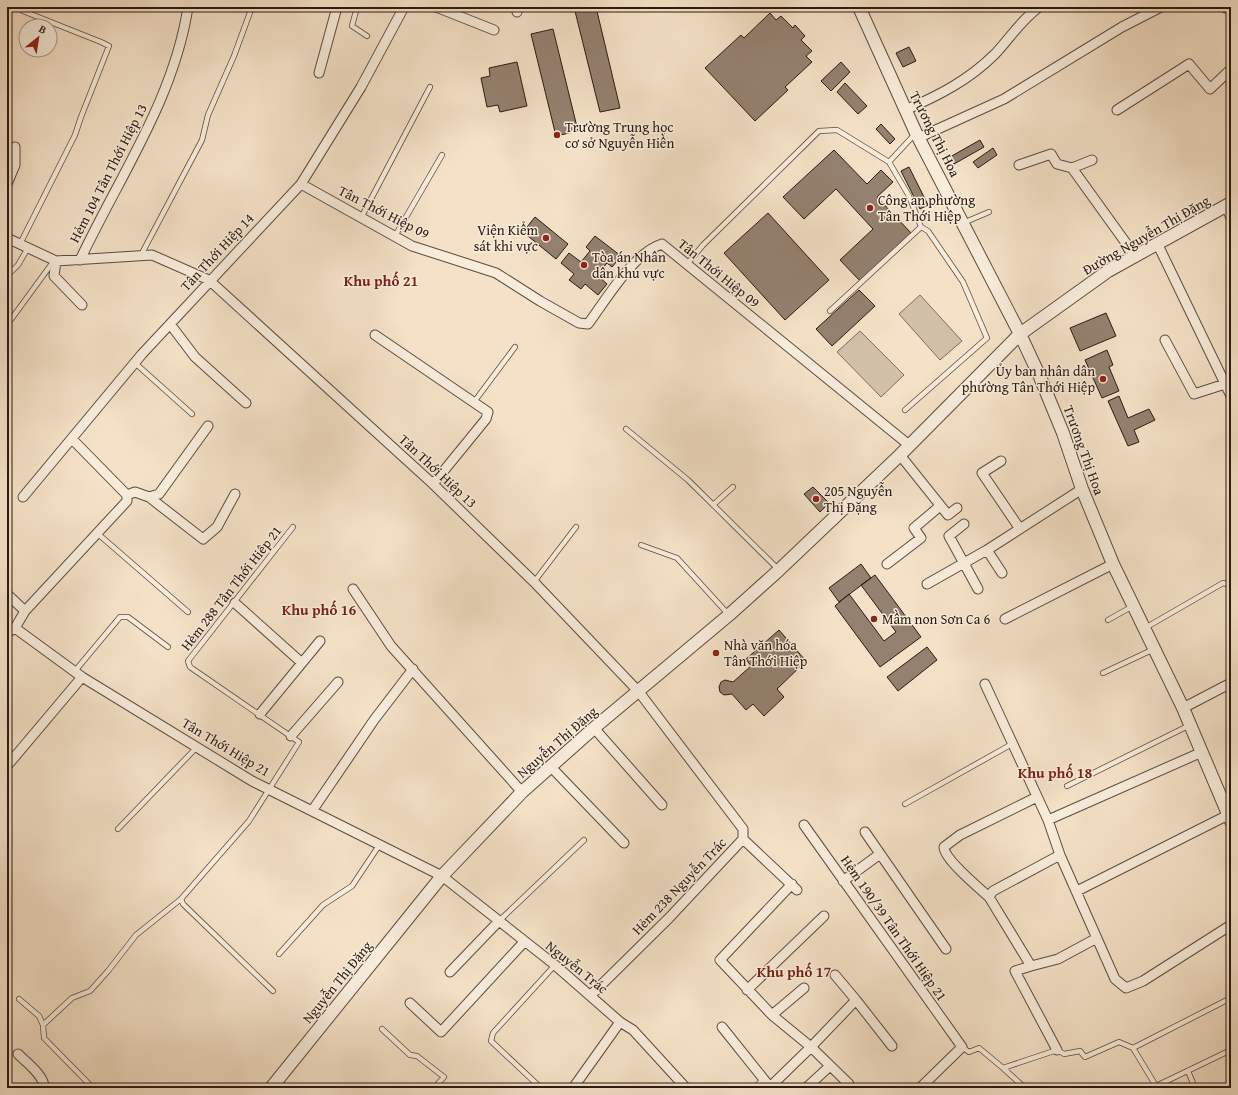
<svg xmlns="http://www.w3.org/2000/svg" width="1238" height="1095" font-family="'Gentium Book Plus',serif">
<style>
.garden{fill:#d2bfa8;stroke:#7e6c5d}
.building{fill:#948170;stroke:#2b1912}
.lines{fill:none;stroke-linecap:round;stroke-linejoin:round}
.service-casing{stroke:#5d4b3f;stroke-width:6}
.minor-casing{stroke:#5d4b3f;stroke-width:11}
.tertiary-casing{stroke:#5d4b3f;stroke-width:14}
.service{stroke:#f8ecdb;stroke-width:4.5}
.minor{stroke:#f8ecdb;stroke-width:9}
.tertiary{stroke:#f8ecdb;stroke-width:12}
.poi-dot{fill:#8f2418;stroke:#f8ecdb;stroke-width:1.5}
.labels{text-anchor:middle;stroke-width:3;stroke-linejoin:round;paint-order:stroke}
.poi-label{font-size:14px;fill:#2b1912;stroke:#f8ecdb;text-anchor:start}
.street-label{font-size:14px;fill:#2b1912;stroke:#f8ecdb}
.neighbourhood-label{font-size:15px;font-weight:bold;fill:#7a1f14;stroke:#f8ecdb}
</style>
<rect width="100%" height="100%" fill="#f4e1c7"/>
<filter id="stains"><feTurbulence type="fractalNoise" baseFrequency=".005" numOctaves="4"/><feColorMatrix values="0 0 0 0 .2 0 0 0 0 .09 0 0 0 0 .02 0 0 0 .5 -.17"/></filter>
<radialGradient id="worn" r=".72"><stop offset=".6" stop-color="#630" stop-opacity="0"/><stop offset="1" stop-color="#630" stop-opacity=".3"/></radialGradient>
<path class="garden" d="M920,295L962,341L940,360L899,314Z
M860,331L904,375L881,397L837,352Z"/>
<path class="building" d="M574,7H596L620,108L600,112Z
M770,13L776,20L781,16L793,28L795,25L805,36L801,40L812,51L806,56L812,62L785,87L788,90L755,121L705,68L741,35L744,38Z
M553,29L578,131L556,136L531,34Z
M909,47L916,61L903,67L896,53Z
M517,62L527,106L500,112L498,105L487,107L481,78L490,76L489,68Z
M841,62L850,72L831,91L821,81Z
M845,83L867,106L858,114L837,92Z
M881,124L895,139L890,144L876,129Z
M980,140L984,147L954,164L950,157Z
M993,148L997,155L978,168L973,162Z
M834,150L867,184L881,170L893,182L877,197L912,234L861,282L840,260L873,229L836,189L804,219L783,197Z
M909,167L928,205L920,209L901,171Z
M768,213L829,280L785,320L724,253Z
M535,217L568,244L556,259L523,232Z
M595,236L621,256L612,267L607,263L597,275L607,284L598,295L585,284L581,289L569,280L574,274L561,263L569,253L581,262L590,251L586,247Z
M859,290L875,306L832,346L816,329Z
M1106,313L1116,336L1080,351L1070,328Z
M1107,350L1113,365L1109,367L1119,391L1102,398L1085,360Z
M1119,396L1128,418L1149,409L1155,420L1134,430L1139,442L1128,446L1108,401Z
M813,487L829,503L820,512L804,494Z
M861,564L871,578L839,602L829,588Z
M875,575L921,637L880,667L835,606L849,594L884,641L896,632L861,585Z
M779,630L806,661L777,689L784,697L764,716L753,704L746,710L732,694L724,695L720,692L719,687L721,682L725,680L733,682L751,666L746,659Z
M927,647L937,660L898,691L887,677Z"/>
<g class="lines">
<defs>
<path id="service" d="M17,7L23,11L101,42L109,46L81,117L75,135L20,244
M357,7L352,26L367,36
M361,218L430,87
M963,223L989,212
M395,236L442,155
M141,255L202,140L208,115L234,56L252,7
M687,264L703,245L819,131L837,130L889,162L915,134
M7,276L18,265L28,248
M830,311L921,227L909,196L889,162
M7,325L53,262
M135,363L192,414
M474,402L515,347
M905,410L987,338L963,282L928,231L921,227
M626,429L688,480L779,570
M713,505L733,487
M97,533L188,612
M641,545L677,558L729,615
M534,582L576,527
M1108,620L1133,606
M1145,628L1223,583L1231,585
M75,671L120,617H128L168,647
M1103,673L1154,649
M1067,786L1190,725
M905,804L1012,744
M118,829L197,747
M499,921L584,840
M279,954L323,905L352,886L380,844
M273,991L183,904L181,899L249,821L299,742L190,667L188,661L293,527
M19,999L39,1016L43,1025
M382,1029L410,1055L417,1056L444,1077L434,1088
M962,1047L969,1052L979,1048L1003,1068L1057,1050L1064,1054L1080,1051L1085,1057L1119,1042L1133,1048
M1133,1048L1227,1000
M1133,1048L1156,1086
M1003,1068L1025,1088
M1188,1071L1195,1088
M93,1088L44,1038L43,1025L72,998L90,991L108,971L136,935L181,899
M541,1088L491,1041L493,1033L555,965
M754,1088L764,1079
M1152,1088L1231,1050"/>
<path id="minor" d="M436,7L494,30
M1225,7L1226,8
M517,12L518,7
M319,73L337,7
M905,110C938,96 969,80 995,54C1010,38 1021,20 1039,7
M1117,110L1189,64L1210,89L1231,69
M918,138L1004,99L1122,27L1161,7
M1092,160L1072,168L1136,257
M1019,165L1051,154L1057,164L1072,168
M7,184L15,165V147
M301,184L412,246L496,273L540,301L579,323L588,324C606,300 633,253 662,244L909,445
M1226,206L1231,218
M7,238L56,261L152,255L209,280L433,484L534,582L639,692L743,829V839L669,918L591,995
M1158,245L1231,396
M80,260C119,177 174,99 188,7
M56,261L54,276L82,305
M170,324L195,357L246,403
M375,335L488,412L486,419L433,484
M1165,340L1194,394L1225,384
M900,455L948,515L957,508
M1001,461L982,473L1020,529
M127,495L135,492L149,497L203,539L217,527L235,494
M23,497L142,354L301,184L361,87L404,7
M149,497L159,494L208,426
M964,524L949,536L978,589
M887,564L921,538L914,528L940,506
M1002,573L987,550L1082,489
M927,584L987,550
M353,589L391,646L522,792
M7,594L25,611L15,628
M235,603L302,663
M25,611L127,501V495L72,439
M1005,619L1113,564
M7,633L15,628L82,677L252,781L442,876L555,965L620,1022L633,1030L686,1088
M985,684L1048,820L1060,855L1115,979L1126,988L1143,981L1231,925
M1183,708L1231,683
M260,714L320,641
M594,728L662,805
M291,736L338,682
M7,766L82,677
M551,767L624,843
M312,811L374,720L413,669
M1048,820L1202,752
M804,825L962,1047L920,1088
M865,832L946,949
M743,839L797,890
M843,881L880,854
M792,884L720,960L772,1015L811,1047L856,1000L892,1046
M1077,891L1228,815
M989,897C979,888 944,859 944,847L960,835L1037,797
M1031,966L1058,959L1097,938
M450,972L499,921
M835,975L856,1000
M747,990L824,916
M410,1003L441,1032L524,942
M772,1015L804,988
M722,1027L770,1087L811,1047L849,1084
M1057,1050L1015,971L1031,966L989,897L993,891L1060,855
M18,1054C26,1062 45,1076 44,1088
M573,1088L620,1022
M806,1088L830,1066"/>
<path id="tertiary" d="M859,7L916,133L1020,334L1040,377L1063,433L1082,489L1113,564L1183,708L1231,821
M271,1088L442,876L522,792L594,728L729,615L779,570L900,455L1020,334L1108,271L1231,203"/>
</defs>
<use href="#service" class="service-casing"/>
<use href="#minor" class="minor-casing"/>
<use href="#tertiary" class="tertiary-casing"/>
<use href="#service" class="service"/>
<use href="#minor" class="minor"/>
<use href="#tertiary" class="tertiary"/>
</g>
<g class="poi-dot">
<circle cx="557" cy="135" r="4"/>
<circle cx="870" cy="208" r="4"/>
<circle cx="546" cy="238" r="4"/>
<circle cx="584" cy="265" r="4"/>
<circle cx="1103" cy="379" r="4"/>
<circle cx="816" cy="499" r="4"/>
<circle cx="874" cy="619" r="4"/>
<circle cx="716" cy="653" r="4"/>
</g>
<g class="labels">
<g class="poi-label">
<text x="565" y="132">Trường Trung học<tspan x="565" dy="16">cơ sở Nguyễn Hiền</tspan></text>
<text x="878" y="205">Công an phường<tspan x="878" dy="16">Tân Thới Hiệp</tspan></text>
<text x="538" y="235" text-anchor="end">Viện Kiểm<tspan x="538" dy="16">sát khi vực</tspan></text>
<text x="592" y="262">Tòa án Nhân<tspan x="592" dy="16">dân khu vực</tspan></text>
<text x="1095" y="376" text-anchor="end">Ủy ban nhân dân<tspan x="1095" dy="16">phường Tân Thới Hiệp</tspan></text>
<text x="824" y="496">205 Nguyễn<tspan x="824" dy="16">Thị Đặng</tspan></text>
<text x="882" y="624">Mầm non Sơn Ca 6</text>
<text x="724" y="650">Nhà văn hóa<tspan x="724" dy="16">Tân Thới Hiệp</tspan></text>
</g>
<g class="street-label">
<text transform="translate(935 134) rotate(63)" y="5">Trương Thị Hoa</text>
<text transform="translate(108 173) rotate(-63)" y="5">Hẻm 104 Tân Thới Hiệp 13</text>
<text transform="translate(384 212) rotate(27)" y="5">Tân Thới Hiệp 09</text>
<text transform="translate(1146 235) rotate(-30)" y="5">Đường Nguyễn Thị Đặng</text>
<text transform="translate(217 252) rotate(-47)" y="5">Tân Thới Hiệp 14</text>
<text transform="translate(719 273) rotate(39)" y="5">Tân Thới Hiệp 09</text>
<text transform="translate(1084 450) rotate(70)" y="5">Trương Thị Hoa</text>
<text transform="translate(438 471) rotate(43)" y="5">Tân Thới Hiệp 13</text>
<text transform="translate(231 588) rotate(-52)" y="5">Hẻm 288 Tân Thới Hiêp 21</text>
<text transform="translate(557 742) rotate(-41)" y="5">Nguyễn Thị Đặng</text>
<text transform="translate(226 747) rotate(31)" y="5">Tân Thới Hiệp 21</text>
<text transform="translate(679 886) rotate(-46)" y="5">Hẻm 238 Nguyễn Trác</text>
<text transform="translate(894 928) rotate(55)" y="5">Hẻm 190/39 Tân Thới Hiệp 21</text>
<text transform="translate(577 967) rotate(39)" y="5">Nguyễn Trác</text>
<text transform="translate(337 982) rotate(-51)" y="5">Nguyễn Thị Đặng</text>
</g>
<g class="neighbourhood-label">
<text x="381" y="286">Khu phố 21</text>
<text x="319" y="615">Khu phố 16</text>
<text x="1055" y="778">Khu phố 18</text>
<text x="794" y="977">Khu phố 17</text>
</g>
</g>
<rect width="1238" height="1095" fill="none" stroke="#f4e1c7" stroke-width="24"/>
<rect x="8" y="8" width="1222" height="1079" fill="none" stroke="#2b1912" stroke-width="2"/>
<rect x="12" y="12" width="1214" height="1071" fill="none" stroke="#2b1912"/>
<g transform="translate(38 38) rotate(30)"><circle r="19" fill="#f8ecdb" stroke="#a6988b"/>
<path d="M0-3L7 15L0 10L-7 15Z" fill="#8f2418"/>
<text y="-6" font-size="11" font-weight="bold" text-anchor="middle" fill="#2b1912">B</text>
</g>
<rect width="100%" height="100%" filter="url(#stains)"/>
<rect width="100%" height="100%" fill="url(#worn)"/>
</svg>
